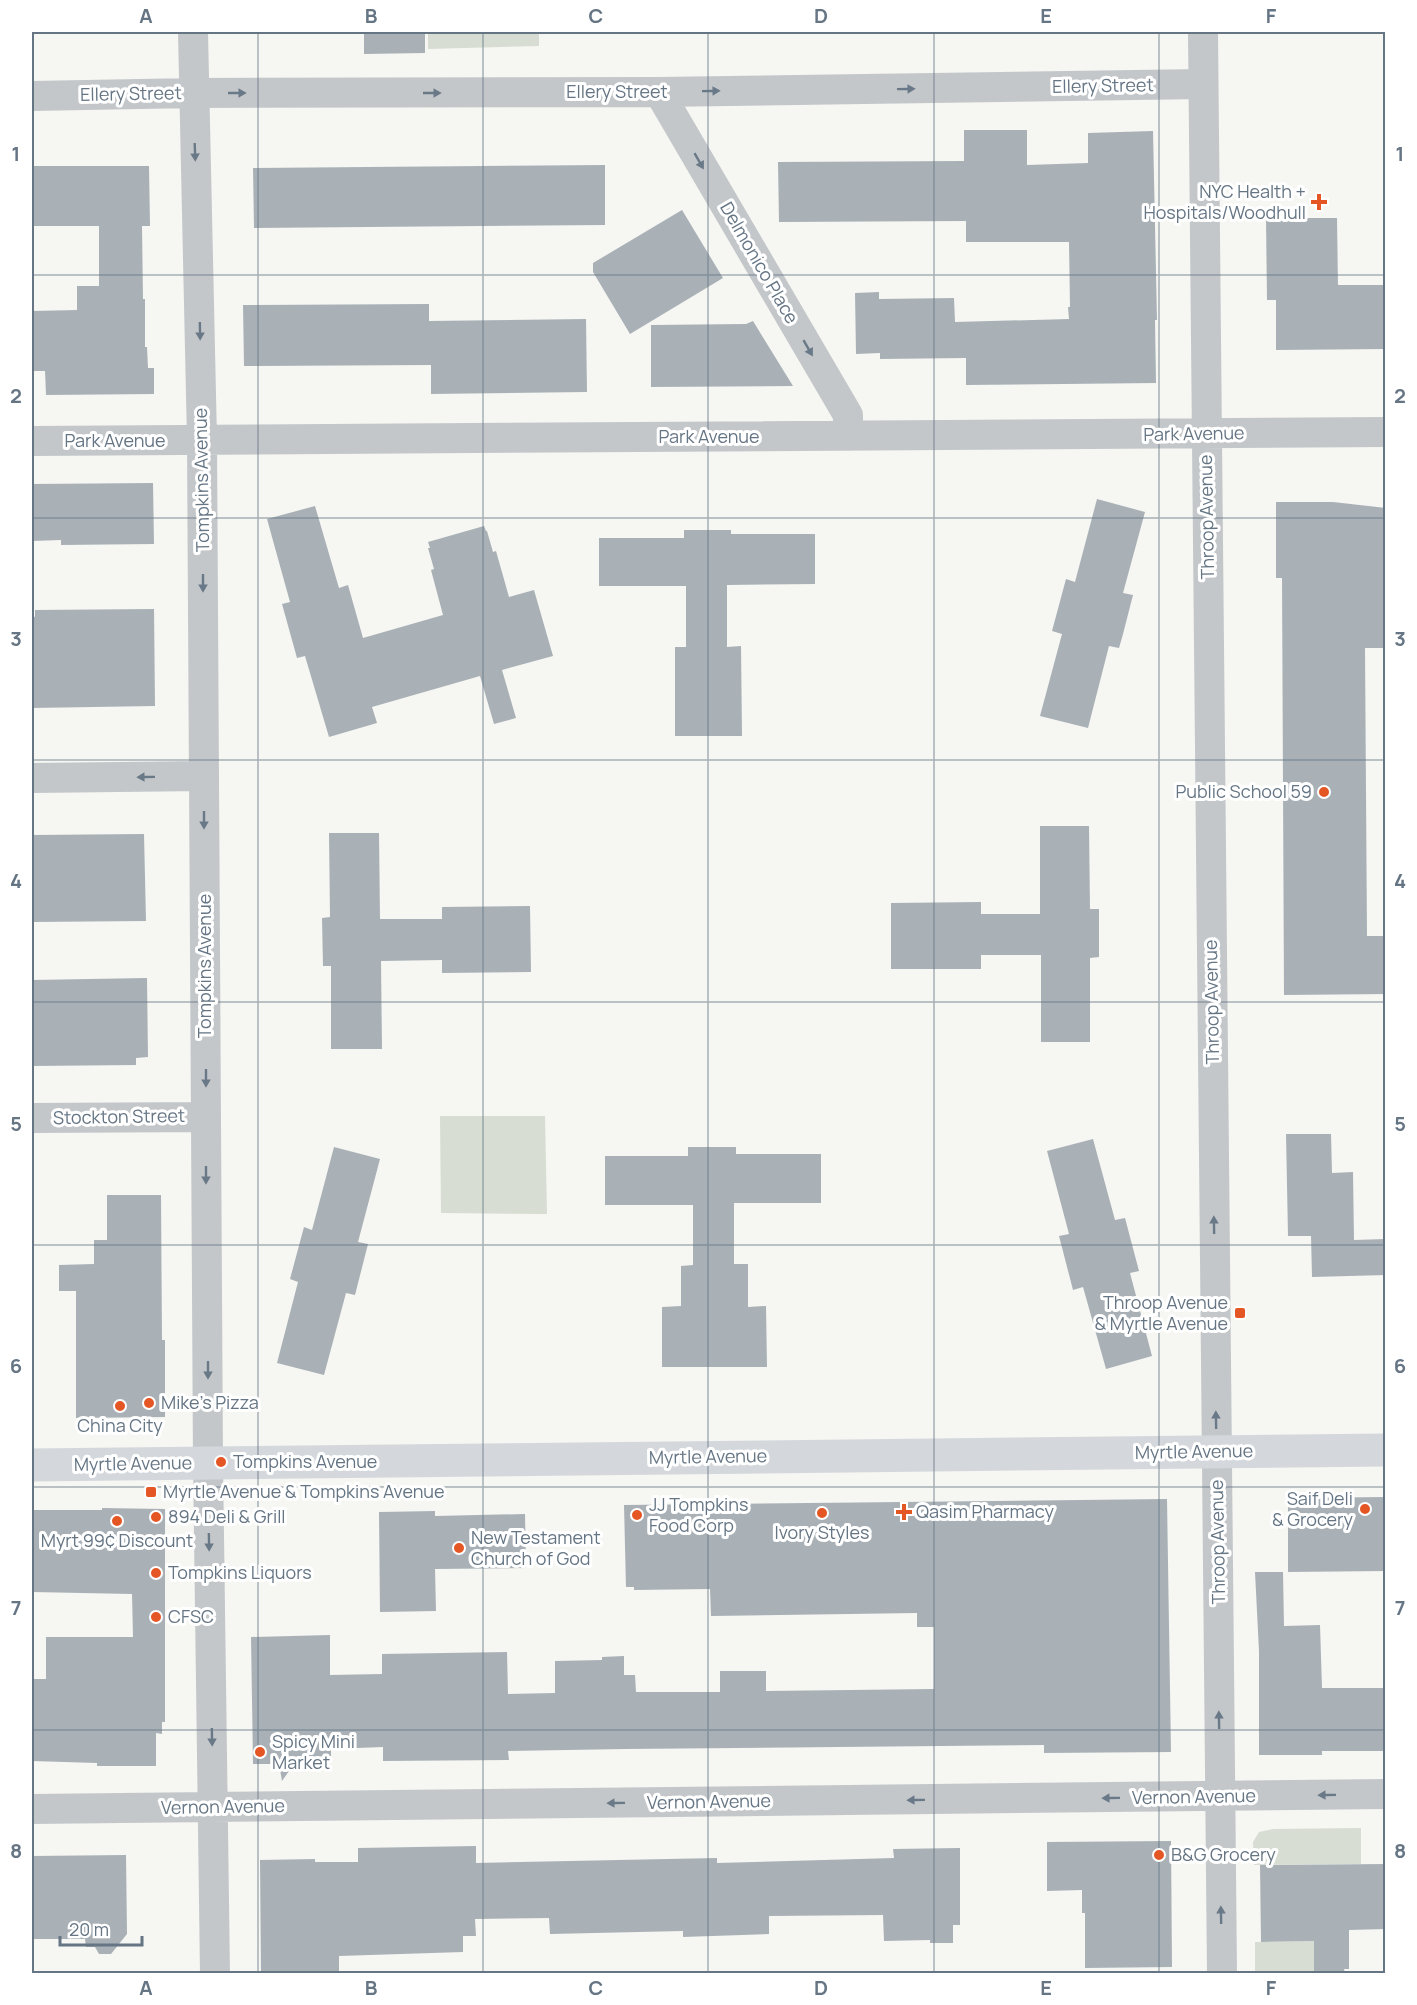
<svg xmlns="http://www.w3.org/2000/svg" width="1417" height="2005" font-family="Manrope,sans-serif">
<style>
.green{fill:#d7ddd3}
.building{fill:#a9b1b7}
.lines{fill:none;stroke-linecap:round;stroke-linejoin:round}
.minor{stroke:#c3c7ca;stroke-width:30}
.primary{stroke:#d4d8dc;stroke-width:33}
.oneway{fill:#6a7988}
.grid{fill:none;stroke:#657584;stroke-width:1.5;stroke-opacity:0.55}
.poi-dot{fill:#e45624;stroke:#fff;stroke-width:2}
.labels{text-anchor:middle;stroke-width:6;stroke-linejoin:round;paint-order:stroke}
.street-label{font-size:18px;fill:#657584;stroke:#fff}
.poi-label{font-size:18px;fill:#657584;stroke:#fff;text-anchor:start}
.neatline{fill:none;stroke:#657584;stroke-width:2}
.grid-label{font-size:20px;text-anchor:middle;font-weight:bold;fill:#657584}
</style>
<rect width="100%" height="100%" fill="#f6f6f2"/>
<path class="green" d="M428,32H539V46L428,49Z
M440,1116H545L547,1214L441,1213Z
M1361,1828V1864L1254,1865L1253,1842L1259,1832L1273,1829Z
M1316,1941L1314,1973H1255V1942Z"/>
<path class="building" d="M364,32H425V53L364,54Z
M964,130H1027V165L1088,163V133L1153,131L1157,320H1155L1156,383L966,385V358L880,359V353L856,354L855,293L879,292V299L954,298L955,322L1069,319L1068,307H1070L1069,242H966V221L779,222L778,162L964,161Z
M605,165V225L254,228L253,168Z
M32,166H149L150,226H142L143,299H145V347H147L148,368H154V394L46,395L45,371H32V311L77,310V286H99V226H32Z
M682,210L723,278L630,334L593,272V263Z
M1266,218H1337L1338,285H1386V349L1276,350V300H1267Z
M429,304V321L586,319L587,392L431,394V365L244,366L243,305Z
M753,321L793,386L651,387V325L746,324Z
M153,483L154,544L61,545V540L32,541V484Z
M1097,499L1145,512L1123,593L1133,595L1123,634L1119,648L1109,646L1088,728L1040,716L1062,634L1052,631L1066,579L1075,582Z
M1276,502H1333L1386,508V648H1365L1367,936H1386V994L1284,995L1282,578H1276Z
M315,506L339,588L348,585L363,638L443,615L431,570L434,569L428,548H430L428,542L484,526L486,531H487L493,552L496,551L509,597L534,590L553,656L502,670L516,718L494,724L480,676L372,707L377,723L329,737L305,656L297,658L282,604L290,602L267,519Z
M684,530H731V534H815V584L727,585V647L741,646L742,736H675V647H686V586H599V538H684Z
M154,609L155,706L32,708V616L35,617V610Z
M1040,826H1089L1090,909H1099V957L1090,958V1042H1041V955H981V969H891V903L981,902V914H1040Z
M329,833H379L380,919H442V907L530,906L531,972L442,973V960L381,961L382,1049H331V966H323L322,918L330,917Z
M144,834L146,921L32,922V835Z
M147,978L148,1057L136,1058V1065L32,1066V980Z
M1286,1134H1331L1332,1173L1353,1172L1354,1240L1386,1239V1275L1312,1277L1311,1236H1288Z
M1093,1139L1115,1220L1125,1218L1139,1271L1130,1273L1152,1356L1106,1369L1083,1287L1073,1290L1059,1236L1069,1234L1047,1151Z
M334,1147L380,1159L358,1242L368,1244L355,1295L346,1293L324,1375L277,1363L298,1282L290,1279L304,1227L312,1230Z
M688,1147H736V1154H821V1203H734V1264H748V1307L766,1306L767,1367H662V1307L681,1306V1266L693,1265V1205H605V1156H688Z
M107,1195H161L162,1340H165V1417L76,1418V1291H59V1265L94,1264V1240H107Z
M1386,1497V1571L1288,1572V1498Z
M1167,1499L1171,1752L1044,1753V1745L625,1749L508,1751L509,1760L383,1761V1747L331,1749V1763L294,1764L282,1781L279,1764H253L251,1637L330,1635V1675L382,1674V1654L507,1652L508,1694L555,1693V1661L602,1660V1657L624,1656V1675H635L636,1692H720V1671H766V1691L934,1689V1627H917V1613L711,1616L710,1589L634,1590V1587H626L624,1505Z
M102,1508L165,1509V1722H162V1734L156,1733V1766H97V1763L32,1761V1679H46V1637H133L132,1594L32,1592V1510H102Z
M435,1511V1516L525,1514L526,1568L435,1569L436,1611L380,1612L379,1512Z
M1255,1572H1283L1284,1626L1320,1625L1322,1688H1386V1751H1322V1755H1259V1651Z
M1171,1841L1172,1967L1085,1968V1913H1082V1890L1047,1891V1842Z
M476,1846V1863L717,1858V1863L894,1858L893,1849L960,1848V1925H953V1943H930V1940L884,1941L883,1915L769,1916V1934L683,1937V1931L550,1934L549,1918L475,1919L476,1936H463V1952L339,1956V1974H261L260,1860L315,1859V1862H358V1848Z
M126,1855L127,1934L111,1954H99L95,1947H86L85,1939H32V1856Z
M1386,1864V1929L1349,1930V1969H1344L1345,1974H1314V1941L1261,1942L1260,1865Z"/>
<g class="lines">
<path class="minor" d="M193,32L202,440L208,1463L215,1974
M1203,32L1222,1974
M659,92L848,415V436
M32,96L193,93L659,92L1203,84
M32,441L1386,432
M32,778L204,776
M32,1118L206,1117
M32,1809L1386,1794"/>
<path class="primary" d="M32,1465L1386,1450"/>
</g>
<defs><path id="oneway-solid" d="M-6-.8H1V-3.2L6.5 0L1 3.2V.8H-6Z" transform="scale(1.5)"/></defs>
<g class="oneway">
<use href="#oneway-solid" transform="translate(906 89) rotate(-1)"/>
<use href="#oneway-solid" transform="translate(711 91) rotate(-1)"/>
<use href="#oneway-solid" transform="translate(237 93)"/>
<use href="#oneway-solid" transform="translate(432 93)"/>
<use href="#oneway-solid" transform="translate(195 152) rotate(88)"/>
<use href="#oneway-solid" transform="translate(699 161) rotate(60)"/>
<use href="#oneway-solid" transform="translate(200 331) rotate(89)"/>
<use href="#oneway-solid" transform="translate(808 348) rotate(60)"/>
<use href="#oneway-solid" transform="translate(203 583) rotate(90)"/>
<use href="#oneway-solid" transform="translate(146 777) rotate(179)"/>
<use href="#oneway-solid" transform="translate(204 820) rotate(90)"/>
<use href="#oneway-solid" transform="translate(206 1078) rotate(90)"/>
<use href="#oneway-solid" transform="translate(206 1175) rotate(90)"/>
<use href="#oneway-solid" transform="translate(1214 1225) rotate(-91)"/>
<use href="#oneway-solid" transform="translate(208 1370) rotate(90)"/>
<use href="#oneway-solid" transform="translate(1216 1420) rotate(-91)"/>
<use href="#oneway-solid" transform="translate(209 1542) rotate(89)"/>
<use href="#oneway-solid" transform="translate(1219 1720) rotate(-91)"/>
<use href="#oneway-solid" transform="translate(212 1737) rotate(89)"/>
<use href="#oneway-solid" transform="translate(1327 1795) rotate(179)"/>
<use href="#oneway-solid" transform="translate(1111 1798) rotate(179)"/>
<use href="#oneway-solid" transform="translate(916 1800) rotate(179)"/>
<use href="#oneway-solid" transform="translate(616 1803) rotate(179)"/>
<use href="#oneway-solid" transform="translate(1221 1915) rotate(-91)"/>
</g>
<path class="grid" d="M258,32V1974M483,32V1974M708,32V1974M934,32V1974M1159,32V1974M32,275H1386M32,518H1386M32,760H1386M32,1002H1386M32,1245H1386M32,1487H1386M32,1730H1386"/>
<g class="poi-dot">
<path d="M1316 193h6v6h6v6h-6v6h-6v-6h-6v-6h6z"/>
<circle cx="1324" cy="792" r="6"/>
<rect x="1234" y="1307" width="12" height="12" rx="3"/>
<circle cx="149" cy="1403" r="6"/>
<circle cx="120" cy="1406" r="6"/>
<circle cx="221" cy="1462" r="6"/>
<rect x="145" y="1486" width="12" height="12" rx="3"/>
<circle cx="1365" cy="1509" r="6"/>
<path d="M901 1503h6v6h6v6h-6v6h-6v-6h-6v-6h6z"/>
<circle cx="822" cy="1513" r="6"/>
<circle cx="637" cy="1515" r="6"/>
<circle cx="156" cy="1517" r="6"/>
<circle cx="117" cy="1521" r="6"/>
<circle cx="459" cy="1548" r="6"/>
<circle cx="156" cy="1573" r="6"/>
<circle cx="156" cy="1617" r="6"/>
<circle cx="260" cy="1752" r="6"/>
<circle cx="1159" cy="1855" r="6"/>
</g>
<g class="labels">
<g class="street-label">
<text transform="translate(1103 86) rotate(-1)" y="6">Ellery Street</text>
<text x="617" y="98">Ellery Street</text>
<text transform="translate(131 94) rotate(-1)" y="6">Ellery Street</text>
<text transform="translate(759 263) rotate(60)" y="6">Delmonico Place</text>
<text transform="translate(1194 434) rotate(-1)" y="6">Park Avenue</text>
<text x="709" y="443">Park Avenue</text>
<text x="115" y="447">Park Avenue</text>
<text transform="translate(202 480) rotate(-91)" y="6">Tompkins Avenue</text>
<text transform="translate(1207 517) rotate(-91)" y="6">Throop Avenue</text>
<text transform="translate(205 966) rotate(-90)" y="6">Tompkins Avenue</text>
<text transform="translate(1212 1002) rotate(-91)" y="6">Throop Avenue</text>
<text transform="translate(119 1117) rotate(-1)" y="6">Stockton Street</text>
<text transform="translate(1194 1452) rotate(-1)" y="6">Myrtle Avenue</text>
<text transform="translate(708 1457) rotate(-1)" y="6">Myrtle Avenue</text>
<text transform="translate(133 1464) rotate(-1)" y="6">Myrtle Avenue</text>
<text transform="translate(1218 1542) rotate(-91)" y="6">Throop Avenue</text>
<text transform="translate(1194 1797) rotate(-1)" y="6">Vernon Avenue</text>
<text transform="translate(709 1802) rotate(-1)" y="6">Vernon Avenue</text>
<text transform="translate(223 1807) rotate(-1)" y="6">Vernon Avenue</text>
</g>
<g class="poi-label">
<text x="1306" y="198" text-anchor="end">NYC Health +<tspan x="1306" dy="21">Hospitals/Woodhull</tspan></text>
<text x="1312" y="798" text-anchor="end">Public School 59</text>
<text x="1228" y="1309" text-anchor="end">Throop Avenue<tspan x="1228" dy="21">&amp; Myrtle Avenue</tspan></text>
<text x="161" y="1409">Mike's Pizza</text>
<text x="120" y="1432" text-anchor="middle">China City</text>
<text x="233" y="1468">Tompkins Avenue</text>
<text x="163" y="1498">Myrtle Avenue &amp; Tompkins Avenue</text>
<text x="1353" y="1505" text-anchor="end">Saif Deli<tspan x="1353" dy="21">&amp; Grocery</tspan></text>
<text x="649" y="1511">JJ Tompkins<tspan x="649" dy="21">Food Corp</tspan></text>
<text x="916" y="1518">Qasim Pharmacy</text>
<text x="168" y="1523">894 Deli &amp; Grill</text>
<text x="822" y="1539" text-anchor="middle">Ivory Styles</text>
<text x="471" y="1544">New Testament<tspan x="471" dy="21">Church of God</tspan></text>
<text x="117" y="1547" text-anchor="middle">Myrt 99¢ Discount</text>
<text x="168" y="1579">Tompkins Liquors</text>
<text x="168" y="1623">CFSC</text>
<text x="272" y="1748">Spicy Mini<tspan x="272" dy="21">Market</tspan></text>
<text x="1171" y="1861">B&amp;G Grocery</text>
</g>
</g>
<rect width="1417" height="2005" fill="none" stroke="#ffffff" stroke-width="66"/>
<path d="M60 1936v9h82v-9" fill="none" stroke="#657584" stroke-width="3"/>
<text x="69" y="1936" font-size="18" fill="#657584" stroke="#ffffff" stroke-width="4.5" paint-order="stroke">20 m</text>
<rect x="33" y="33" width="1351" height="1939" class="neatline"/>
<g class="grid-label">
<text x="146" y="23">A</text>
<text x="371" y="23">B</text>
<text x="596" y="23">C</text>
<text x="821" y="23">D</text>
<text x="1046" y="23">E</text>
<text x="1271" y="23">F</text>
<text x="16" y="161">1</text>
<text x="1400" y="161">1</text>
<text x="16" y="403">2</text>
<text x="1400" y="403">2</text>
<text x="16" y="646">3</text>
<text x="1400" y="646">3</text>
<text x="16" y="888">4</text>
<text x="1400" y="888">4</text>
<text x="16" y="1131">5</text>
<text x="1400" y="1131">5</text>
<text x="16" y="1373">6</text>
<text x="1400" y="1373">6</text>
<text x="16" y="1615">7</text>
<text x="1400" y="1615">7</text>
<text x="16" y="1858">8</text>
<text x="1400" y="1858">8</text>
<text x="146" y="1995">A</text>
<text x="371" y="1995">B</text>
<text x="596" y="1995">C</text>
<text x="821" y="1995">D</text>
<text x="1046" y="1995">E</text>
<text x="1271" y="1995">F</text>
</g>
</svg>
